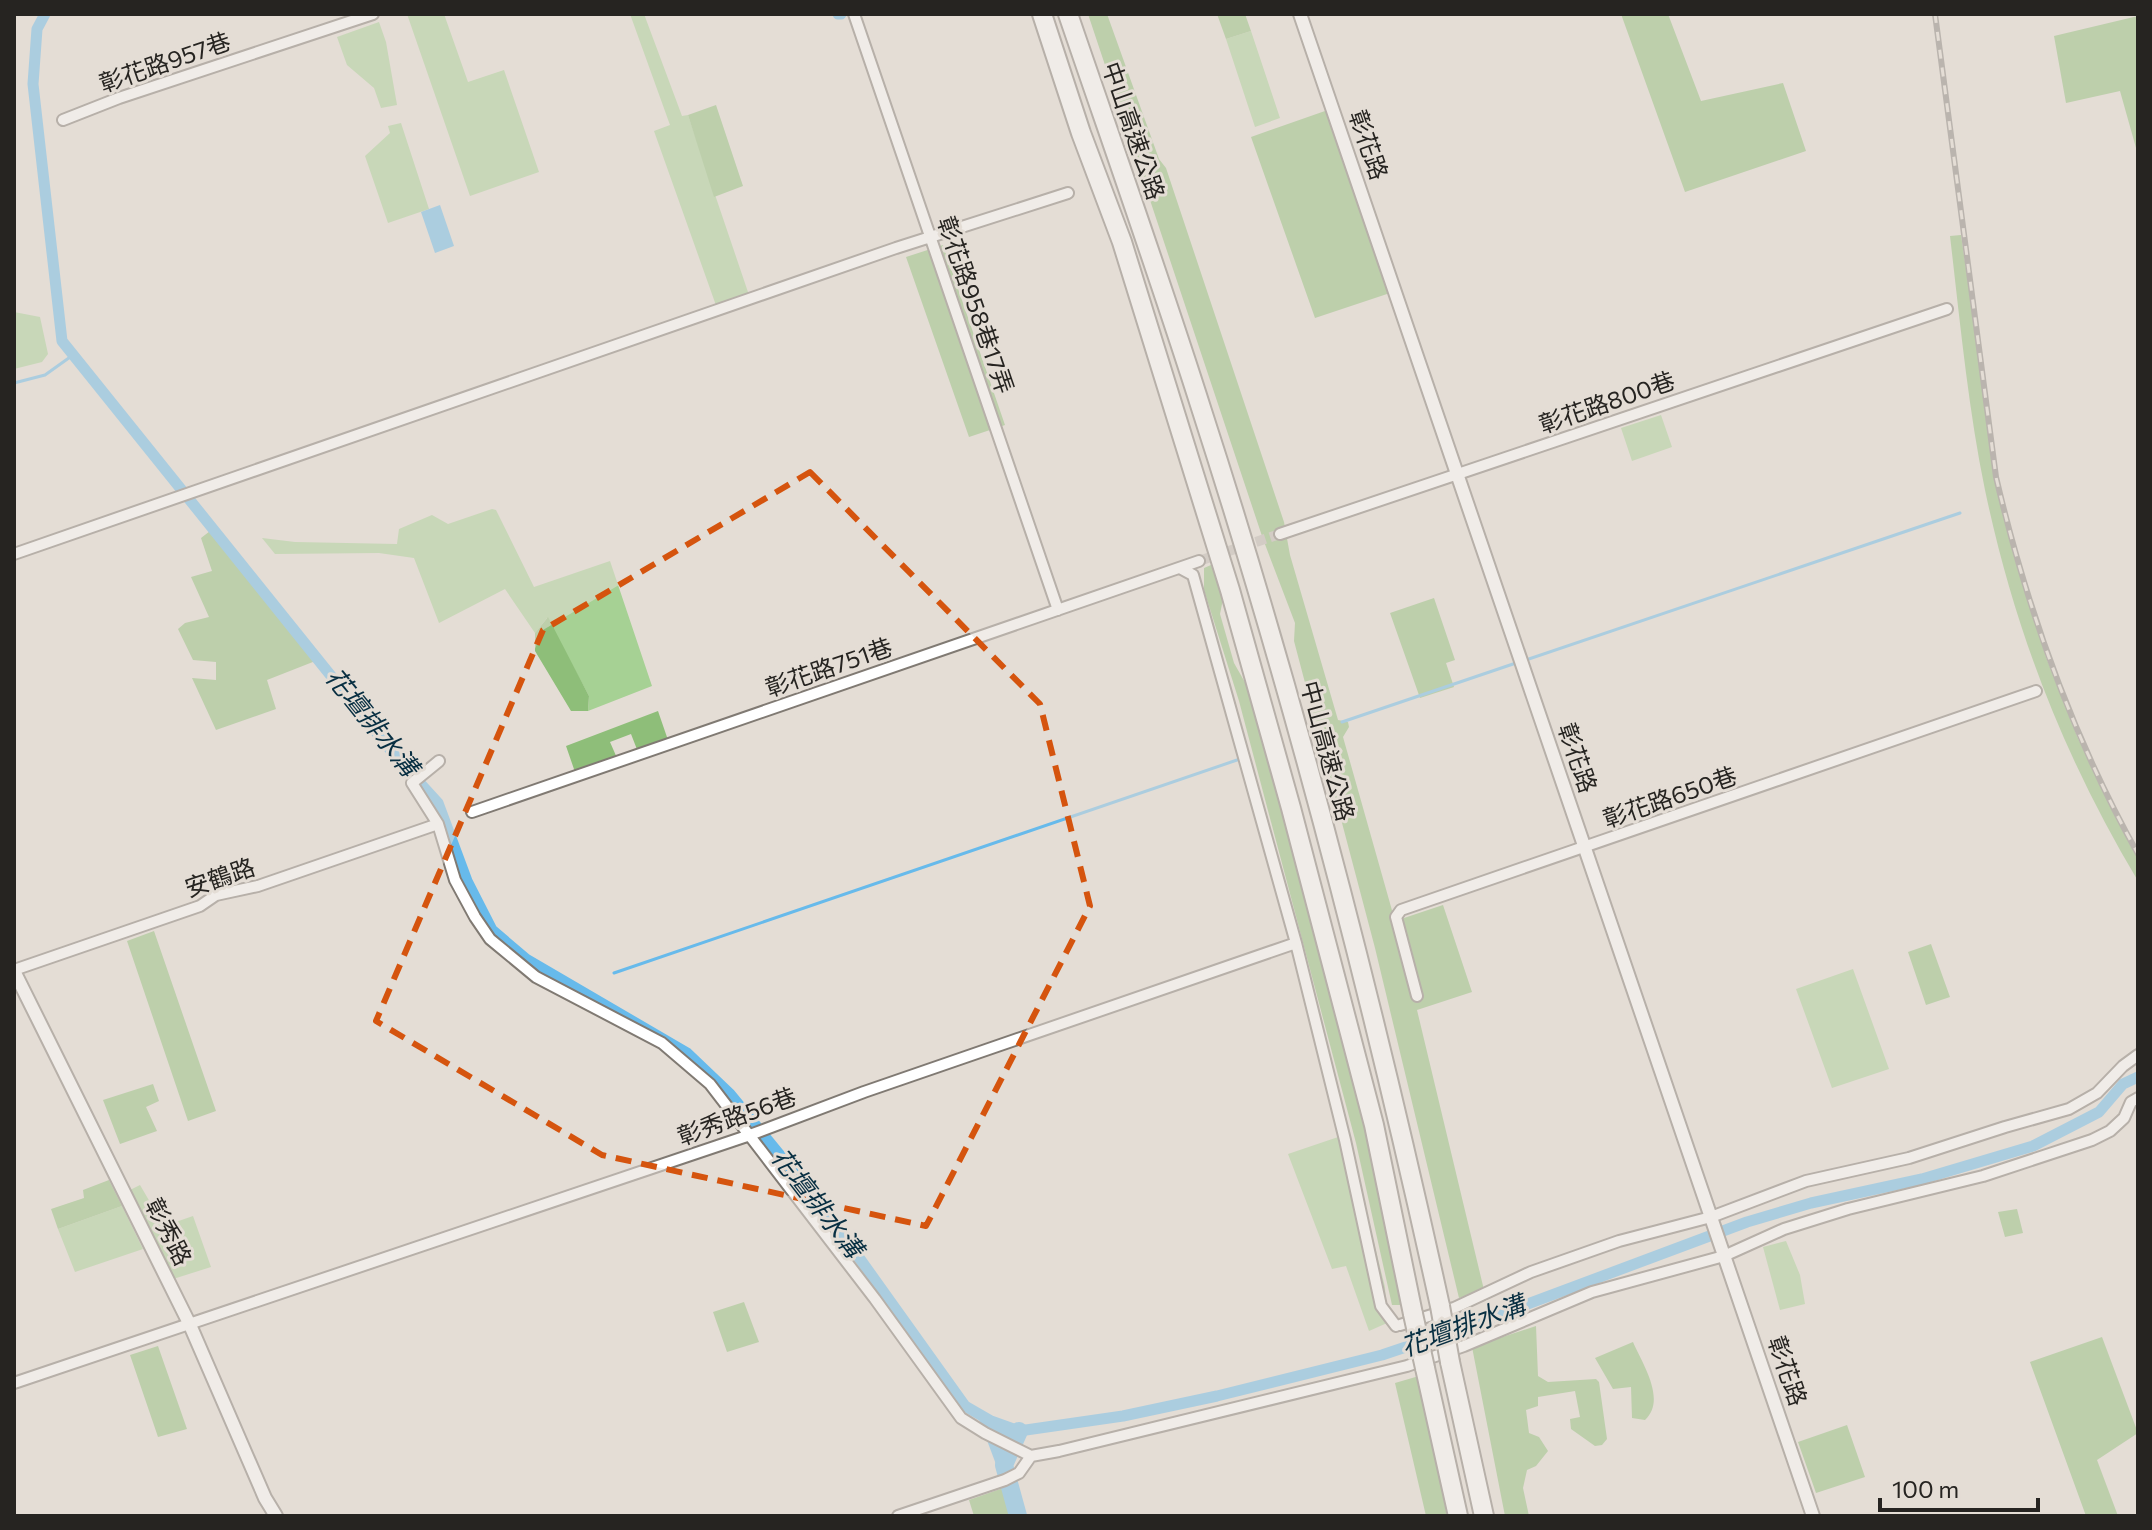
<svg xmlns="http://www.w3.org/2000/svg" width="2152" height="1530" font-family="Commissioner,'Noto Sans TC',sans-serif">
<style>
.green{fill:#a6d194}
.forest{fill:#8ebe79}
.water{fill:#67baeb}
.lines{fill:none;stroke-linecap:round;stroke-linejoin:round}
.stream{stroke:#67baeb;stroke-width:3}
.canal{stroke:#67baeb;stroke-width:11}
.river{stroke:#67baeb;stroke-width:18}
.minor-tunnel{stroke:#beb8b1;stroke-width:10;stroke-dasharray:10 5;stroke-linecap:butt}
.minor-casing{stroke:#807a73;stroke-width:14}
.tertiary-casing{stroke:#807a73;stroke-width:16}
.motorway-casing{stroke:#807a73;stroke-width:22}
.minor{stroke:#fff;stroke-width:10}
.tertiary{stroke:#fff;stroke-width:12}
.motorway{stroke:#fff;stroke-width:18}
.rail-casing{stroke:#88847e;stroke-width:6}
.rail{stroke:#e4ddd5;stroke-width:3;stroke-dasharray:9;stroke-linecap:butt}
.motorway-bridge-casing{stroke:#807a73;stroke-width:22;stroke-linecap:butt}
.motorway-bridge{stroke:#fff;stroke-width:18}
.marked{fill:none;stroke:#d5540e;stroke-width:6;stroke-dasharray:16 10;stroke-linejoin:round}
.labels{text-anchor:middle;stroke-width:6;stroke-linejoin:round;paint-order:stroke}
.street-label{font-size:24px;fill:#262421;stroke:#e4ddd5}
.water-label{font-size:26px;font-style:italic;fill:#082f42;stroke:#e4ddd5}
</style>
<rect width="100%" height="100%" fill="#e4ddd5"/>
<path class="green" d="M407,14H444L468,82L504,70L539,172L470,196Z
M630,14H644L682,116L688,115L750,298L718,311L654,131L670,125Z
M379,22L386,42L397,105L381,108L374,88L347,65L337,37Z
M1251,31L1280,118L1255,127L1226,39Z
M401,123L429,209L388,223L365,156L390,133L388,126Z
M14,312L40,317L48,354L42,362L14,369Z
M1661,415L1672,447L1632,461L1621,428Z
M492,509L496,510L534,587L610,561L652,686L588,711L589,696L547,618L535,633L505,589L439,623L414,558L379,553L275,554L262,538L295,542L397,544L399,529L432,515L448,524Z
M1853,969L1889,1069L1832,1088L1796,989Z
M1347,1134L1385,1287L1387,1323L1369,1331L1346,1266L1332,1269L1288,1154Z
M140,1185L157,1214L170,1224L193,1216L211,1267L170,1280L126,1192Z
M122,1206L143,1249L75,1272L58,1229Z
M1786,1241L1800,1275L1805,1304L1780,1310L1763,1247Z"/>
<path class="forest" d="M1088,14H1107L1159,159L1166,168L1284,522L1290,555L1338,720L1348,722L1349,727L1343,737L1395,921L1443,905L1472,992L1417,1010L1484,1290L1459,1298L1375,948L1294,641L1295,623L1263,539Z
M1217,14H1245L1251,31L1226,39Z
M1621,14H1668L1701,101L1783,83L1806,151L1685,192Z
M2138,16V155L2120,91L2066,103L2054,36Z
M716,105L743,186L714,197L688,115Z
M1325,111L1331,114L1393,292L1315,318L1251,137Z
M1961,235L1998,484L2019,571L2046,657L2077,736L2112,810L2138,856V881C2064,757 2015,632 1985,490C1968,407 1960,321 1950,236Z
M943,245L1005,425L969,437L906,257Z
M214,528L323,658L267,680L276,709L216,730L192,678L216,680V662L193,660L178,629L185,623L209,617L191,577L212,571L201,538Z
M1211,565L1223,599L1220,614L1234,663L1251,693L1303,881L1346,1049L1405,1305H1392L1356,1143L1239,701L1204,590V568Z
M1434,598L1455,660L1446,663L1454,687L1420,698L1390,613Z
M548,617L589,696L588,711H571L535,651V633Z
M658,711L669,743L638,752L631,734L610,742L617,758L575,772L566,746Z
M154,931L216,1111L188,1121L127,941Z
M1931,944L1950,997L1926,1005L1908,952Z
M153,1084L159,1101L146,1107L157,1131L120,1144L103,1100Z
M109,1180L122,1206L58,1229L51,1209L84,1198L83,1190Z
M2017,1209L2023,1233L2005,1237L1998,1212Z
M744,1302L759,1342L727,1352L713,1312Z
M1536,1326L1538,1376L1548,1382L1596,1379L1599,1382L1607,1439L1602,1445L1595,1446L1571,1429L1570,1419L1580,1417L1575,1391L1538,1397V1406L1526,1410L1529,1433L1539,1437L1548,1451L1536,1466L1527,1470L1523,1488L1529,1516H1505L1472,1347Z
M2102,1337L2138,1433L2097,1460L2118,1516H2086L2030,1362Z
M1633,1342C1642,1363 1667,1400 1645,1420L1632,1418L1631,1387L1613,1389L1595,1358Z
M158,1346L187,1429L158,1437L130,1355Z
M1419,1376L1447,1516H1426L1395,1383Z
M1847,1425L1865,1477L1816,1493L1798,1442Z
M1006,1487L1016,1516H974L969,1500Z"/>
<path class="water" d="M440,205L454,246L435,253L421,212Z
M966,1400L991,1421L1019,1431L1004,1465L1007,1481L1003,1483L976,1411Z"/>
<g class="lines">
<path class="stream" d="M14,383L45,375L73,355
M1523,661L1960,513
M1342,722L1516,663
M614,973L1240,759"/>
<path class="canal" d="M45,14L37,29L33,84L62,341L397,758L438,803L467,881L492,930L526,959L687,1053L730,1094L825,1210L965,1406L991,1421L1019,1431L1123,1416L1217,1396L1382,1355L1477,1323L1747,1222L1811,1203L1922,1179L2033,1146L2099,1112L2123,1084L2138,1077
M838,14H841"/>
<path class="river" d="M1018,1516L1004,1465L1019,1431"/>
<path class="minor-tunnel" d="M1199,561L1280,534"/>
<defs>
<path id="minor" d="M854,14L1058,610
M63,120L119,98L373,14
M1280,534L1947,309
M14,554L896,248L1068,193
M1180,568L1193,575L1296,943L1345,1140L1381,1306L1396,1326
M439,761L412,783L438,824L455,880L475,917L490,939L536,977L662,1043L710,1084L875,1299L961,1418L985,1433L1031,1456L1059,1451L1407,1366L1464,1346L1592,1292L1724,1256L1784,1229L1848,1209L1983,1176L2092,1140L2110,1131L2124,1118L2131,1102L2138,1098
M472,812L1199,561
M14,970L200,906L216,895L258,886L438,824
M1417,996L1396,917L1401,910L2036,691
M1400,1325L1454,1308L1531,1272L1619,1241L1711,1217L1806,1181L1909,1158L2005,1127L2069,1109L2097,1093L2123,1066L2138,1055
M14,1383L750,1135L864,1092L1296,943
M898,1516L1005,1480L1019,1473L1031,1456"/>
<path id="tertiary" d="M1300,14L1813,1516
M14,971L190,1325L265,1498L276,1516"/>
<path id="motorway" d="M1042,14L1081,133L1122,242L1230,590L1291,808L1374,1125L1413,1314
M1068,14C1113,146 1160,278 1202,411C1297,705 1374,1005 1440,1306
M1450,1362L1484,1516
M1425,1368L1458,1516"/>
</defs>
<use href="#minor" class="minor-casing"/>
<use href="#tertiary" class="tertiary-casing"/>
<use href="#motorway" class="motorway-casing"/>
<use href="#minor" class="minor"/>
<use href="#tertiary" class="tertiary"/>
<use href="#motorway" class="motorway"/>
<defs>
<path id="rail" d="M1935,14L1996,477C2027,609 2072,736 2138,854"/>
</defs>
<use href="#rail" class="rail-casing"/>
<use href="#rail" class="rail"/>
<defs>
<path id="motorway-bridge" d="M1440,1306L1450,1362
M1413,1314L1425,1368"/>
</defs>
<use href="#motorway-bridge" class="motorway-bridge-casing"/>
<use href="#motorway-bridge" class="motorway-bridge"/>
</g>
<path d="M0 0H2152V1530H0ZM810,472L1040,704L1090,906L926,1226L602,1155L376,1021L543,630Z" fill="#e4ddd5" fill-opacity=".55" fill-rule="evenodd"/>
<path class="marked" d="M810,472L1040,704L1090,906L926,1226L602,1155L376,1021L543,630Z"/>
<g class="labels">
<g class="street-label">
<text transform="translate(165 63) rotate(-19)" y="8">彰花路957巷</text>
<text transform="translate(1133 131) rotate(71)" y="8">中山高速公路</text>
<text transform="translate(1368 145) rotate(71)" y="8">彰花路</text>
<text transform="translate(975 305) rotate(71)" y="8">彰花路958巷17弄</text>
<text transform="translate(1607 403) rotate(-19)" y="8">彰花路800巷</text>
<text transform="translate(829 668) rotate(-19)" y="8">彰花路751巷</text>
<text transform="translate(1327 751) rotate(75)" y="8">中山高速公路</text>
<text transform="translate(1577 758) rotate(71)" y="8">彰花路</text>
<text transform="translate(1670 798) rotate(-19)" y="8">彰花路650巷</text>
<text transform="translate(220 878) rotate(-19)" y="8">安鶴路</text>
<text transform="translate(737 1117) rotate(-20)" y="8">彰秀路56巷</text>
<text transform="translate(168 1232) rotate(63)" y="8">彰秀路</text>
<text transform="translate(1787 1371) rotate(71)" y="8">彰花路</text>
</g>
<g class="water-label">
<text transform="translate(372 722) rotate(51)" y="9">花壇排水溝</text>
<text transform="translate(817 1203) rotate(52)" y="9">花壇排水溝</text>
<text transform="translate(1463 1326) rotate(-20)" y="9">花壇排水溝</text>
</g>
</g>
<rect width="2152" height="1530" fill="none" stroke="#262421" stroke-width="32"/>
<path d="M1880 1498v12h158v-12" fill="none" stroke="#262421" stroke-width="4"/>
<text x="1892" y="1498" font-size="24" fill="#262421" stroke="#e4ddd5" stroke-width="6" paint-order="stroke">100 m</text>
</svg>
